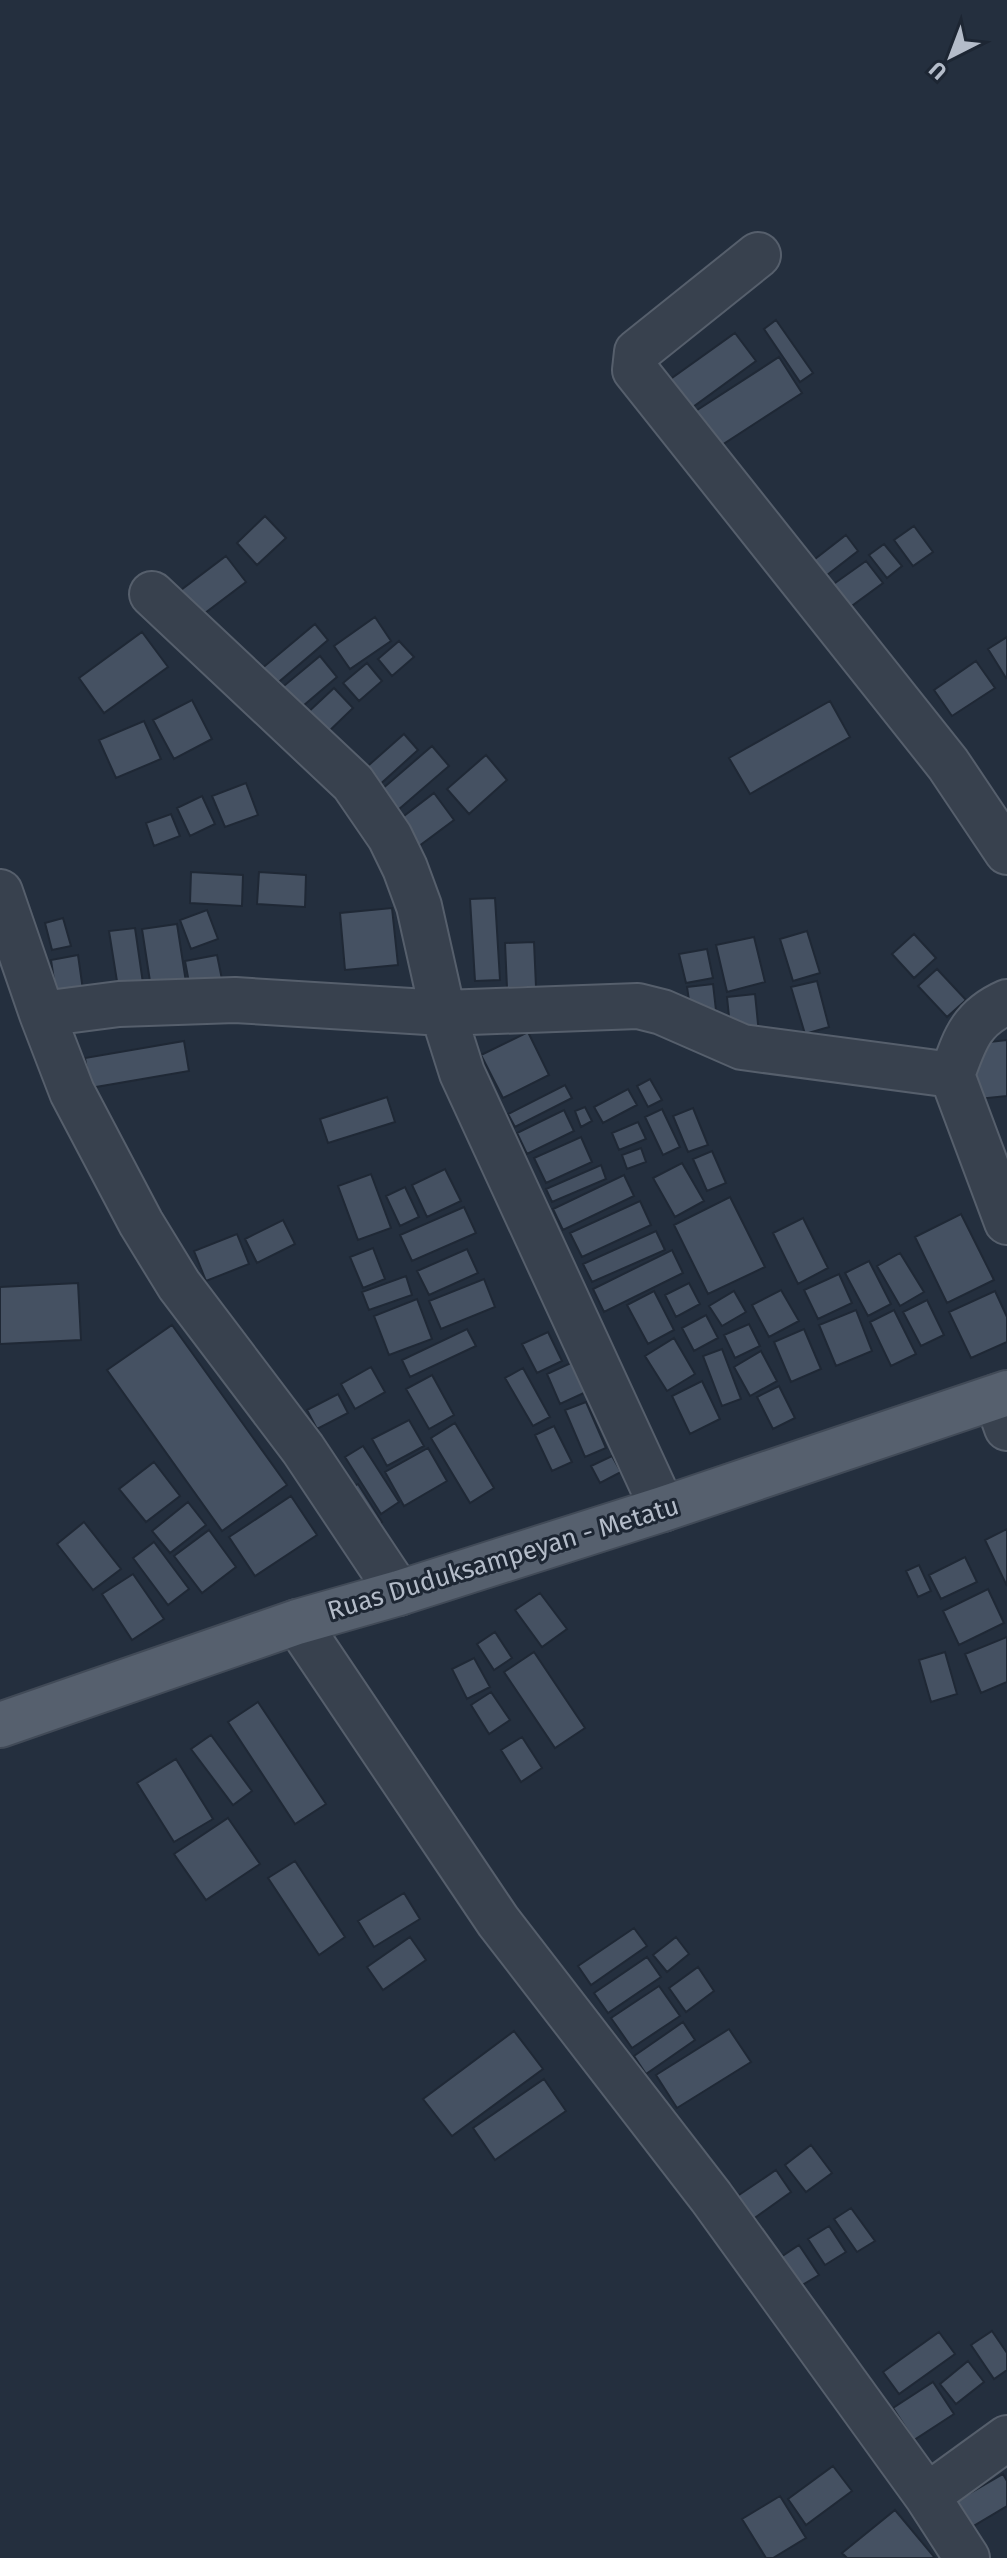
<svg xmlns="http://www.w3.org/2000/svg" width="1007" height="2558" font-family="'Fira Sans',sans-serif">
<style>
.building{fill:#455162;stroke:#1f2835;stroke-width:2}
.lines{fill:none;stroke-linecap:round;stroke-linejoin:round}
.minor-casing{stroke:#565f6c;stroke-width:48}
.major-casing{stroke:#414a57;stroke-width:48}
.minor{stroke:#38414e;stroke-width:44}
.major{stroke:#56606e;stroke-width:44}
.labels{text-anchor:middle;stroke-width:6;stroke-linejoin:round;paint-order:stroke}
.street-label{font-size:26px;fill:#b4bcc9;stroke:#1d2633}
</style>
<rect width="100%" height="100%" fill="#242f3e"/>
<path class="building" d="M776,320L813,373L800,382L764,329Z
M735,333L756,361L686,412L665,383Z
M779,357L802,393L711,452L688,416Z
M265,516L286,538L257,565L237,543Z
M914,526L933,552L913,566L894,540Z
M846,535L858,551L818,582L806,566Z
M884,544L902,566L887,578L869,555Z
M226,556L246,582L201,616L181,590Z
M866,561L883,583L838,616L821,593Z
M375,617L391,641L350,669L334,646Z
M315,624L328,640L274,686L260,670Z
M142,632L168,667L104,713L79,678Z
M1007,637V677L1006,678L988,649Z
M399,641L414,657L392,676L378,659Z
M320,656L337,677L297,711L279,690Z
M976,661L995,688L952,716L934,690Z
M367,663L382,681L359,701L343,683Z
M334,688L353,708L324,736L304,716Z
M192,700L212,739L174,759L153,720Z
M830,701L850,737L750,794L729,758Z
M144,721L161,759L116,778L99,740Z
M404,734L418,750L366,797L352,780Z
M432,746L449,766L391,816L374,796Z
M486,755L507,780L469,814L447,789Z
M246,783L258,815L225,827L212,796Z
M434,793L454,820L407,855L387,829Z
M202,796L215,824L190,836L177,808Z
M171,814L180,836L154,846L146,823Z
M191,872L243,875L242,906L190,903Z
M259,872L306,875L305,907L257,904Z
M495,898L500,980L475,981L470,899Z
M392,908L398,965L345,970L340,913Z
M207,910L218,939L191,949L180,920Z
M63,918L71,946L52,950L45,923Z
M177,924L188,995L153,1001L142,929Z
M135,928L144,990L119,994L109,931Z
M807,931L820,973L793,981L780,939Z
M914,934L936,958L914,978L892,954Z
M754,937L765,982L727,992L716,945Z
M534,942L536,987L507,988L505,943Z
M707,949L713,978L686,983L679,954Z
M78,955L84,997L57,1001L51,960Z
M217,955L225,994L192,999L185,961Z
M937,969L966,1000L947,1017L918,986Z
M817,981L829,1027L805,1034L791,987Z
M713,984L717,1019L692,1021L687,987Z
M755,994L759,1034L731,1036L727,997Z
M528,1032L549,1075L503,1098L481,1055Z
M1007,1040V1096L978,1099L972,1044Z
M184,1041L189,1071L90,1088L85,1058Z
M650,1079L662,1100L648,1107L637,1086Z
M565,1085L572,1098L515,1127L508,1114Z
M628,1089L637,1105L603,1123L594,1107Z
M387,1097L395,1122L328,1143L320,1119Z
M585,1107L592,1121L581,1127L575,1111Z
M693,1108L708,1145L688,1152L673,1116Z
M662,1109L680,1147L663,1155L645,1117Z
M564,1110L574,1131L527,1154L517,1133Z
M638,1122L646,1139L619,1150L612,1133Z
M581,1137L592,1162L546,1183L534,1158Z
M641,1148L646,1162L627,1169L622,1155Z
M712,1151L726,1183L707,1191L693,1159Z
M682,1163L704,1201L675,1217L653,1178Z
M601,1165L606,1179L552,1202L546,1189Z
M445,1169L461,1201L427,1217L412,1185Z
M371,1174L391,1228L358,1240L338,1186Z
M624,1175L634,1196L563,1230L553,1209Z
M405,1187L419,1217L400,1226L386,1196Z
M730,1197L765,1267L708,1294L674,1225Z
M640,1201L651,1225L582,1257L570,1233Z
M464,1207L476,1233L412,1261L400,1235Z
M961,1214L994,1280L947,1303L915,1237Z
M803,1218L828,1268L798,1284L773,1233Z
M283,1220L295,1244L257,1263L245,1239Z
M656,1231L665,1250L592,1282L583,1264Z
M237,1234L249,1264L206,1281L194,1251Z
M373,1248L385,1279L363,1288L350,1257Z
M467,1249L478,1273L429,1295L417,1271Z
M672,1250L683,1273L604,1312L593,1289Z
M900,1253L924,1292L900,1306L877,1266Z
M869,1261L891,1304L868,1316L845,1273Z
M839,1274L852,1303L818,1319L804,1290Z
M406,1276L412,1295L369,1310L362,1292Z
M484,1279L495,1307L441,1329L429,1301Z
M78,1283L81,1340L0,1344V1287Z
M689,1283L700,1304L676,1317L665,1295Z
M781,1290L799,1321L769,1337L752,1305Z
M654,1291L674,1330L648,1344L627,1305Z
M734,1291L746,1312L722,1326L709,1306Z
M995,1291L1007,1317V1342L971,1358L949,1312Z
M417,1299L432,1339L389,1355L374,1316Z
M927,1300L944,1335L921,1346L903,1312Z
M856,1310L872,1351L836,1366L819,1325Z
M894,1310L916,1354L891,1366L870,1322Z
M706,1315L718,1338L694,1351L682,1328Z
M749,1324L760,1346L735,1358L724,1335Z
M172,1325L287,1485L222,1531L107,1370Z
M467,1329L476,1346L410,1377L402,1360Z
M804,1329L821,1369L791,1382L774,1342Z
M548,1332L562,1361L537,1373L522,1344Z
M674,1338L695,1374L667,1391L645,1356Z
M722,1349L741,1399L722,1406L703,1356Z
M761,1351L777,1381L750,1396L734,1367Z
M573,1362L586,1392L560,1404L547,1374Z
M371,1367L385,1392L355,1409L341,1384Z
M523,1368L550,1417L533,1426L505,1378Z
M432,1375L454,1415L429,1429L406,1389Z
M702,1381L720,1419L690,1434L672,1396Z
M779,1386L795,1418L773,1429L757,1397Z
M338,1394L348,1413L317,1429L307,1410Z
M586,1402L606,1448L585,1457L565,1410Z
M409,1420L424,1446L387,1466L372,1439Z
M455,1423L494,1488L470,1503L431,1438Z
M554,1426L572,1462L552,1471L535,1435Z
M363,1446L399,1502L381,1514L345,1457Z
M428,1448L447,1481L404,1506L385,1472Z
M612,1456L621,1472L600,1483L591,1466Z
M154,1462L180,1496L146,1522L119,1489Z
M358,1484L382,1522L365,1533L341,1494Z
M291,1496L317,1535L255,1576L229,1537Z
M188,1502L206,1525L170,1553L152,1531Z
M84,1522L121,1569L93,1590L57,1544Z
M1007,1529V1586L985,1540Z
M209,1530L236,1567L202,1593L174,1556Z
M154,1542L189,1589L168,1605L133,1558Z
M965,1557L977,1582L941,1599L929,1575Z
M919,1565L931,1591L918,1597L906,1571Z
M133,1574L164,1619L132,1640L102,1594Z
M988,1589L1004,1623L959,1645L943,1611Z
M540,1593L567,1629L542,1647L515,1610Z
M495,1632L512,1658L494,1670L477,1644Z
M1007,1637V1682L981,1693L965,1654Z
M534,1652L585,1728L555,1748L504,1672Z
M945,1652L957,1694L931,1702L919,1660Z
M474,1658L490,1687L467,1699L452,1669Z
M491,1692L510,1720L489,1734L471,1705Z
M258,1702L326,1804L295,1824L228,1722Z
M211,1735L252,1791L233,1805L191,1749Z
M522,1737L542,1768L521,1782L501,1750Z
M176,1759L213,1819L174,1842L137,1783Z
M228,1818L260,1864L206,1900L174,1854Z
M295,1861L345,1937L319,1955L268,1878Z
M404,1893L420,1919L374,1947L358,1921Z
M634,1928L647,1946L591,1985L578,1966Z
M410,1937L426,1960L383,1990L367,1967Z
M676,1937L689,1954L667,1972L653,1955Z
M647,1957L661,1977L608,2013L594,1993Z
M698,1967L714,1991L686,2012L669,1988Z
M659,1986L680,2016L632,2048L611,2018Z
M683,2022L695,2040L646,2074L634,2056Z
M729,2029L751,2062L677,2108L656,2075Z
M514,2031L543,2069L452,2136L423,2099Z
M544,2079L566,2111L495,2160L473,2128Z
M811,2145L832,2173L806,2192L785,2165Z
M776,2170L791,2192L749,2222L733,2199Z
M851,2208L875,2241L857,2252L834,2219Z
M829,2226L846,2252L825,2265L808,2239Z
M799,2245L819,2275L794,2290L775,2261Z
M992,2331L1007,2353V2370L994,2379L971,2345Z
M939,2332L955,2354L899,2394L883,2372Z
M968,2361L984,2382L956,2404L940,2384Z
M933,2382L954,2414L914,2440L893,2408Z
M833,2466L852,2491L806,2525L788,2499Z
M1003,2474L1007,2481V2506L970,2528L955,2502Z
M780,2496L806,2538L773,2558H766L742,2519Z
M895,2510L935,2558H847L842,2553Z"/>
<g class="lines">
<defs>
<path id="minor" d="M758,255L637,352L635,370L948,764L1007,852
M152,594L353,783L390,837L405,868L419,906L443,1013L462,1073L663,1509
M0,892L42,1014
M952,1075C965,1039 971,1018 1007,1002
M996,1397L1007,1428
M399,1593L303,1449L179,1285L141,1223L72,1092L42,1014L119,1004L235,1000L443,1013L638,1006L662,1012L742,1047L952,1075L1007,1222
M297,1622L498,1921L711,2197L927,2496L967,2558
M927,2496L1007,2438"/>
<path id="major" d="M0,1725L297,1622L399,1593L663,1509L1007,1393"/>
</defs>
<use href="#minor" class="minor-casing"/>
<use href="#major" class="major-casing"/>
<use href="#minor" class="minor"/>
<use href="#major" class="major"/>
</g>
<g class="labels">
<g class="street-label">
<text transform="translate(503 1558) rotate(-17)" y="9">Ruas Duduksampeyan - Metatu</text>
</g>
</g>
<g transform="translate(951 56) rotate(222)" stroke="#1d2633" stroke-width="6" paint-order="stroke">
<path d="M0-6L14 30L0 20L-14 30Z" fill="#b4bcc9"/>
<text y="-12" font-size="22" font-weight="bold" text-anchor="middle" fill="#b4bcc9">U</text>
</g>
</svg>
